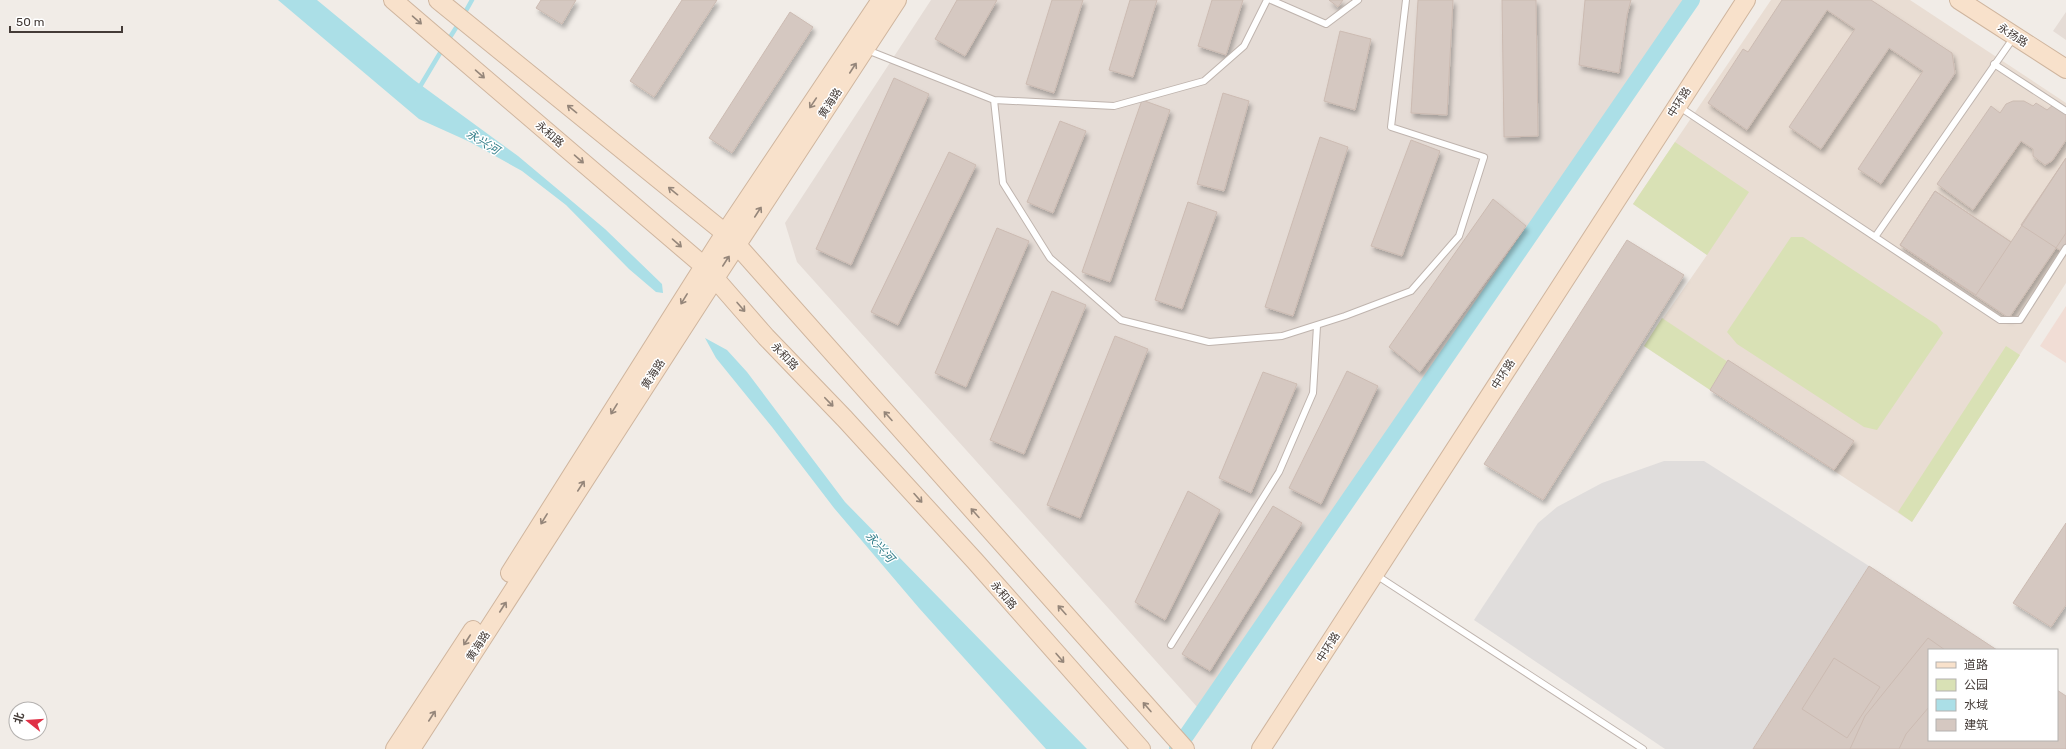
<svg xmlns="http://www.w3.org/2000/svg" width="2066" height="749" font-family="Rubik,'Noto Sans SC',sans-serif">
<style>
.residential{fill:#e5dcd6}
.commercial{fill:#f1ddd5}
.education{fill:#e9ddd3}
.green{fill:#d9e1b5}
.parking{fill:#e0dddc}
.water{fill:#abdfe7}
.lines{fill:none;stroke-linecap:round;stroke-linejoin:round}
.stream{stroke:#abdfe7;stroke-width:4.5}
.canal{stroke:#abdfe7;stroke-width:16}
.building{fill:#d5c8c1;stroke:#ccbbb2;filter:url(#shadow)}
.lane-casing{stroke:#bfb4ae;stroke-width:8}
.secondary-casing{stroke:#cfb59e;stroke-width:20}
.lane{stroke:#fff;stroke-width:6}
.secondary{stroke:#f8e1cb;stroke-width:18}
.oneway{stroke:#95867a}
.labels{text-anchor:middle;stroke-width:3;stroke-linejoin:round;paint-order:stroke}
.street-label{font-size:11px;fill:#443b37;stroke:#fff}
.water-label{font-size:12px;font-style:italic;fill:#36808c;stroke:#fff}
</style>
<defs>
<filter id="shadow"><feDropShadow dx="2.5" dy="4.5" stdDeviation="2" flood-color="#0004"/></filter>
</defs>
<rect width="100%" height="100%" fill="#f1ece7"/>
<path class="residential" d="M931,0H1683L1208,719L797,262L785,223Z
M2066,12V40L2053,31Z"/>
<path class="commercial" d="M2066,306V363L2040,346Z"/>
<path class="education" d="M1771,0H1910L2066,103V283L1912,522L1644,346L1707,255L1633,204Z"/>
<path class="green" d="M1675,142L1749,192L1707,255L1633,204Z
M1791,237H1803L1937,325L1943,333L1877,430L1864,427L1737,344L1727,332Z
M1662,318L1728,362L1710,390L1644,346Z
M2006,346L2020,355L1912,522L1898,512Z"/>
<path class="parking" d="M1664,461H1704L1869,566L1753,749H1665L1474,620L1538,523L1557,507L1602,483Z"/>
<path class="water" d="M278,0H317L414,80L518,156L561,192L605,229L662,284L663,293L656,292L629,269L566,205L522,171L470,142L419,119Z
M705,338L727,350L747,372L845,502L1087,749H1046L919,608L834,508L772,427L716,358Z"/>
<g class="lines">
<path class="stream" d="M463,16L472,0
M447,42L459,23
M418,90L443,48"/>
<path class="canal" d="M1177,749L1692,0"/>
</g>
<path class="building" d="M541,0H576L562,24L536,8Z
M682,0H717L654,97L630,81Z
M957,0H997L965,56L935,39Z
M1052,0H1083L1054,93L1026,84Z
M1130,0H1157L1133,77L1109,70Z
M1212,0H1243L1226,55L1198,46Z
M1329,0H1343L1338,7Z
M1418,0H1453L1447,115L1411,113Z
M1502,0H1536L1538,136L1504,137Z
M1585,0H1631L1627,15L1619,73L1579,65Z
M1782,0H1871L1952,53L1955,73L1881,184L1858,169L1923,71L1889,48L1821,149L1789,127L1855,29L1827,10L1747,130L1708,103L1743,49L1748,52Z
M790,12L813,27L732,153L709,138Z
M1340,31L1371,39L1355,110L1324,101Z
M894,78L929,94L851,265L816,249Z
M1223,93L1249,101L1224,191L1197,184Z
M1142,100L1170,110L1110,282L1082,272Z
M2013,101H2024L2033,106L2036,103L2047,110L2053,105L2066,114V140L2052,161L2045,165L2033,156V149L2021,141L1973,210L1937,184L1991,106L2000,113L2006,104Z
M1060,121L1086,131L1053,213L1027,202Z
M1320,137L1348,147L1293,316L1265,307Z
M1411,140L1440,151L1402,256L1371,246Z
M949,152L976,165L898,325L871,312Z
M2066,158V233L2009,318L1900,245L1935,191L2011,242Z
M2066,158V244L2061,251L2021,225Z
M1935,191L2011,242L1976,295L1900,245Z
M1493,199L1526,226L1420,372L1389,347Z
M1188,202L1217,212L1182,309L1155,300Z
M997,228L1029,241L966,387L935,373Z
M1627,240L1684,275L1543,500L1484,464Z
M1052,291L1086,305L1024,454L990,440Z
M1115,336L1148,349L1080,518L1047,505Z
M1728,360L1854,441L1834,470L1710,390Z
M1347,371L1378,386L1321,504L1289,488Z
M1263,372L1297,384L1251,493L1219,478Z
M1188,491L1220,510L1165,620L1135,602Z
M1273,506L1302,523L1210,671L1182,654Z
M2066,523V605L2051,627L2013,603Z
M1869,566L1997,650H1929V740H2057V690L2066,696V749H1753Z
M1928,638L1945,650H1929V707L1906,734L1899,749H1850L1865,716Z
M1834,658L1880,687L1847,738L1802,709Z"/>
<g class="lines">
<defs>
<path id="lane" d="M1271,0L1326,24L1358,0
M867,50L994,100L1114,106L1204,81L1244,46L1267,0
M1994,64L2066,111
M994,100L1003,183L1050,258L1121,320L1209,342L1282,336L1345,316L1411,291L1459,236L1484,157L1391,127L1406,0
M1678,106L2000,320H2020L2066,248
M1875,237L2014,37
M1376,575L1643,749
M1171,645L1279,472L1313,393L1317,326"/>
<path id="secondary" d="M393,0L705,267L766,337L845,419L975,561L1141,749
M438,0L725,233L737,245L1185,749
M1959,0L2066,69
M510,573L725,233L881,0
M395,749L473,630
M411,749L715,278L897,0
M1261,749L1746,0"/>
</defs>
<use href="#lane" class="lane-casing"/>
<use href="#secondary" class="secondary-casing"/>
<use href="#lane" class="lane"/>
<use href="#secondary" class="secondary"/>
</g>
<defs><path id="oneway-shaft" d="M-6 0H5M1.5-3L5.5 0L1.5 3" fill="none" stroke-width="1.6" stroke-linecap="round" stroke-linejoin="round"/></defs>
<g class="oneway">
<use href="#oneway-shaft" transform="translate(417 20) rotate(41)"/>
<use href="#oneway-shaft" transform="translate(853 68) rotate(-57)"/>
<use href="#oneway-shaft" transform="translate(480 74) rotate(41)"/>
<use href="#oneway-shaft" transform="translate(813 103) rotate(124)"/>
<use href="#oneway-shaft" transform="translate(572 109) rotate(-141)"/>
<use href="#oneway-shaft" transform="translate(579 159) rotate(41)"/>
<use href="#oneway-shaft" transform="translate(673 191) rotate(-141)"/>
<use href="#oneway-shaft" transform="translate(758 212) rotate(-57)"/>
<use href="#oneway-shaft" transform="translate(677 243) rotate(41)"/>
<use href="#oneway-shaft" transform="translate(726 261) rotate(-57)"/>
<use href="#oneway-shaft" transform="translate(684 299) rotate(122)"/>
<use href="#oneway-shaft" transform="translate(741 307) rotate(49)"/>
<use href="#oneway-shaft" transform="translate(829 402) rotate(46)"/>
<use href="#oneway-shaft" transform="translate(614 409) rotate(122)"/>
<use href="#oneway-shaft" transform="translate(888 416) rotate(-132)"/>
<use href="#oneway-shaft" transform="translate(581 486) rotate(-57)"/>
<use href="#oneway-shaft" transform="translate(918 498) rotate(48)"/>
<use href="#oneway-shaft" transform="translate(975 513) rotate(-132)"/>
<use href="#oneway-shaft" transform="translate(544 519) rotate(122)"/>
<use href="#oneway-shaft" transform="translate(503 607) rotate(-57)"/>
<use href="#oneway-shaft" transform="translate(1062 610) rotate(-132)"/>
<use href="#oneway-shaft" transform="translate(467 640) rotate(123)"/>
<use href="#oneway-shaft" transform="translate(1060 658) rotate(49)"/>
<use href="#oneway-shaft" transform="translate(1147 707) rotate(-131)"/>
<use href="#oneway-shaft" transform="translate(432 716) rotate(-57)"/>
</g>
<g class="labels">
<g class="street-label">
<text transform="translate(2013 35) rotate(33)" y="4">永扬路</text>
<text transform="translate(1679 102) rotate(-57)" y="4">中环路</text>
<text transform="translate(830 103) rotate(-57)" y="4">黄海路</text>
<text transform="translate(550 134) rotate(41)" y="4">永和路</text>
<text transform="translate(785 356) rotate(46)" y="4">永和路</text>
<text transform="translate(653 374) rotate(-57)" y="4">黄海路</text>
<text transform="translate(1503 374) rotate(-57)" y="4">中环路</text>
<text transform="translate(1004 595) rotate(49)" y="4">永和路</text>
<text transform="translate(478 646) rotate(-57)" y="4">黄海路</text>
<text transform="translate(1328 647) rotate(-57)" y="4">中环路</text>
</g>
<g class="water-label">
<text transform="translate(483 142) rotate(32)" y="4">永兴河</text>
<text transform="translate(880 547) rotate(48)" y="4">永兴河</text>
</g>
</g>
<rect x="1928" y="649" width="130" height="92" fill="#ffffff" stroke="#b4b1af"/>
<rect x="1936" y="662" width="20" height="6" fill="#f8e1cb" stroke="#b4b1af"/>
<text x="1964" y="669" font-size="12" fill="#443b37">道路</text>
<rect x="1936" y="679" width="20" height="12" fill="#d9e1b5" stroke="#b4b1af"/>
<text x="1964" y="689" font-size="12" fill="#443b37">公园</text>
<rect x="1936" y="699" width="20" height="12" fill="#abdfe7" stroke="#b4b1af"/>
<text x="1964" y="709" font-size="12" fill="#443b37">水域</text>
<rect x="1936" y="719" width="20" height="12" fill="#d5c8c1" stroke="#b4b1af"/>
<text x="1964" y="729" font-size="12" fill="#443b37">建筑</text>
<g transform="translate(28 721) rotate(287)"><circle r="19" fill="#ffffff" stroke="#b4b1af"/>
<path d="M0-3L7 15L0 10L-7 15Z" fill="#e03046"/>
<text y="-6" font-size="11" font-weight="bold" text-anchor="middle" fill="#443b37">北</text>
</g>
<path d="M10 26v6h112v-6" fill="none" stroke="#443b37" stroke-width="2"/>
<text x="16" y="26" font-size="12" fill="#443b37" stroke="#ffffff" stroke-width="3" paint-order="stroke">50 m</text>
</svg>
